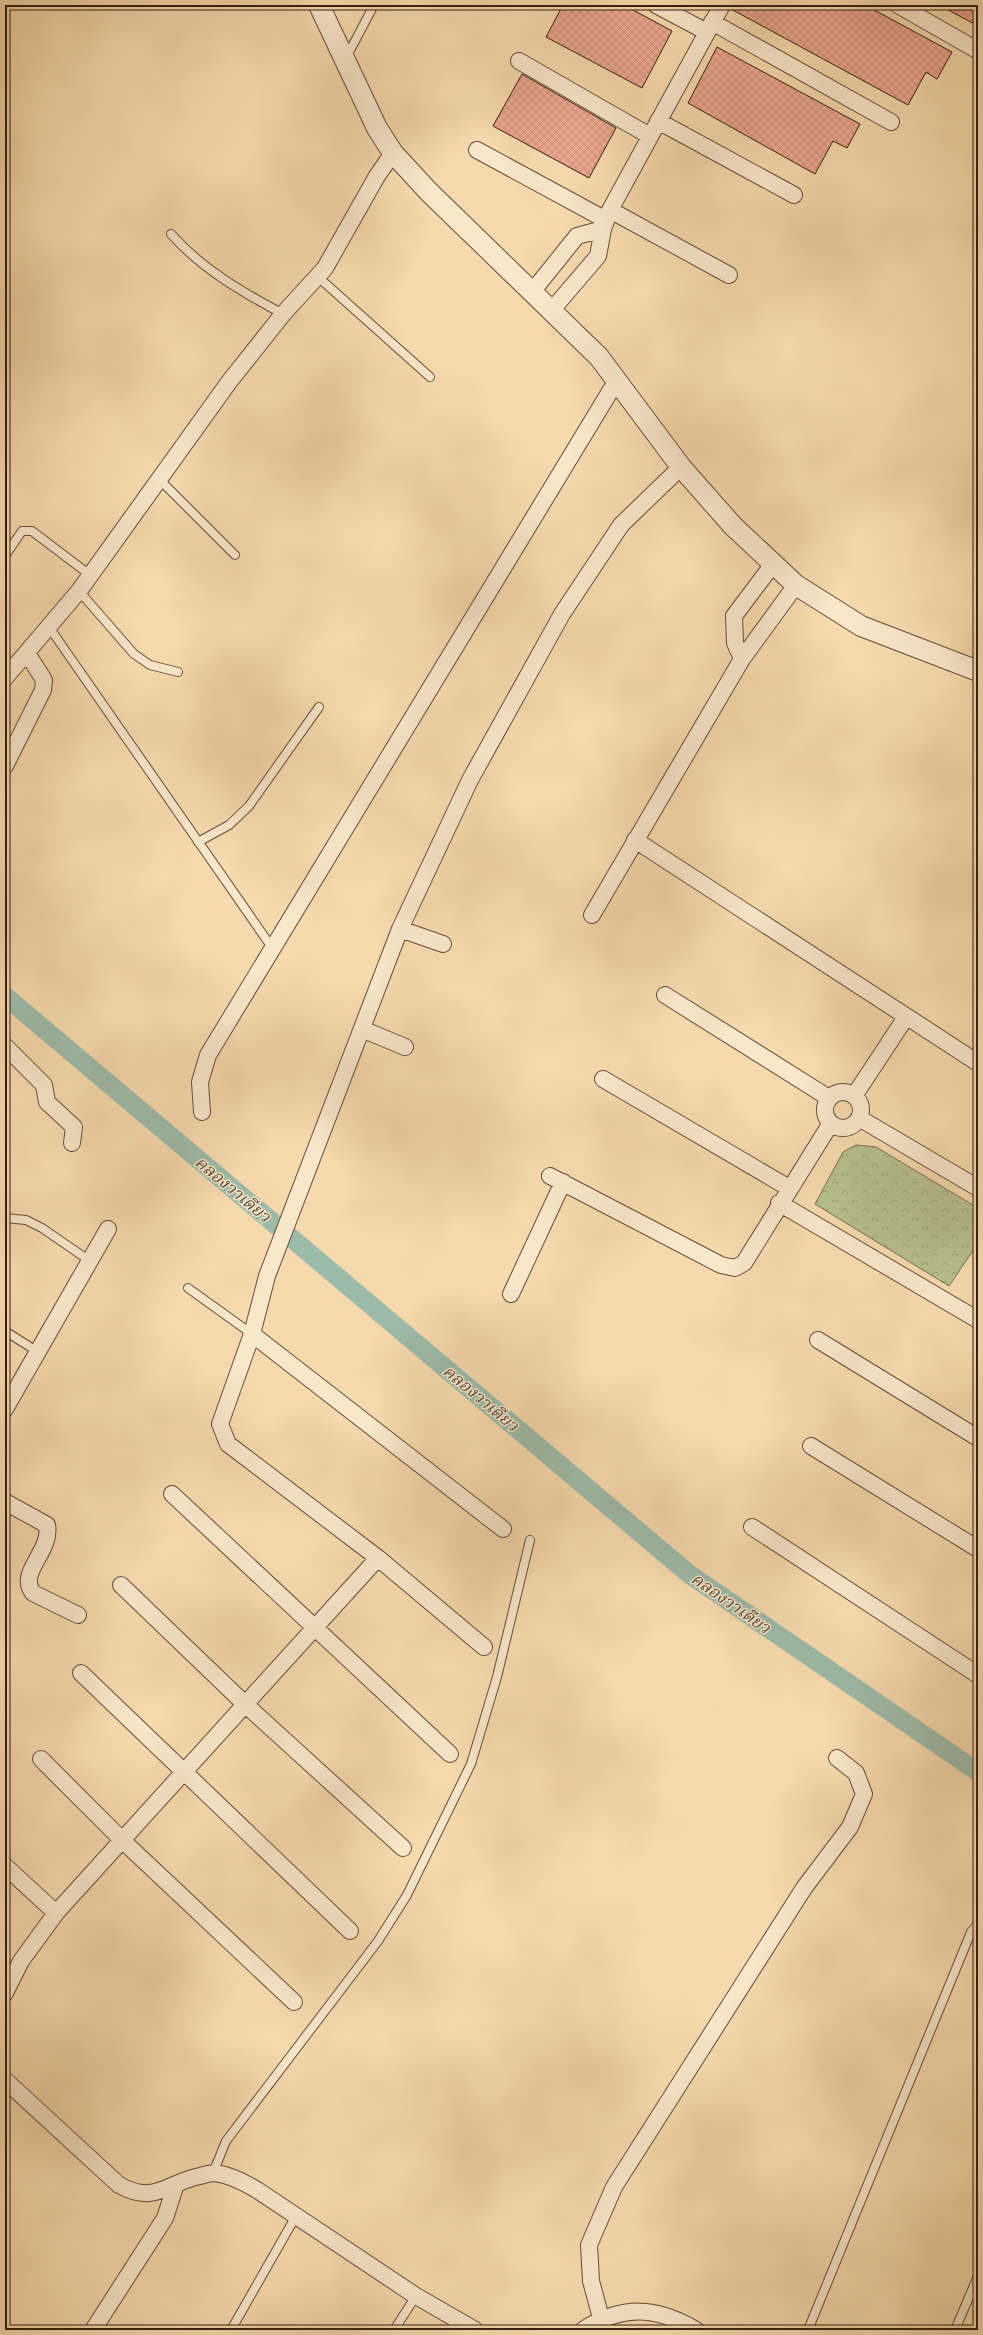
<svg xmlns="http://www.w3.org/2000/svg" width="983" height="2335" font-family="Vollkorn,'Noto Serif Thai',serif">
<style>
.park{fill:url(#park-crowns);stroke:#766f4f}
.lines{fill:none;stroke-linecap:round;stroke-linejoin:round}
.canal{stroke:#9dbba9;stroke-width:19}
.building{fill:url(#building-cross-hatch);stroke:#341d10}
.service-casing{stroke:#644c38;stroke-width:10}
.minor-casing{stroke:#644c38;stroke-width:18}
.tertiary-casing{stroke:#644c38;stroke-width:22}
.service{stroke:#f9e7ca;stroke-width:8}
.minor{stroke:#f9e7ca;stroke-width:16}
.tertiary{stroke:#f9e7ca;stroke-width:20}
.labels{text-anchor:middle;stroke-width:3;stroke-linejoin:round;paint-order:stroke}
.water-label{font-size:17px;font-style:italic;fill:#544c3e;stroke:#f9e7ca}
</style>
<defs>
<pattern id="park-crowns" width="20" height="18" patternUnits="userSpaceOnUse"><rect width="20" height="18" fill="#b7c18e"/><path d="M2 6a3 3 0 1 1 6 0M12 15a3 3 0 1 1 6 0" fill="none" stroke="#9ea579"/></pattern>
<pattern id="building-cross-hatch" width="8" height="8" patternUnits="userSpaceOnUse"><rect width="8" height="8" fill="#eca88f"/><path d="M0 0l8 8M0 8l8-8" fill="none" stroke="#cb907a"/></pattern>
</defs>
<rect width="100%" height="100%" fill="#f6daae"/>
<filter id="stains"><feTurbulence type="fractalNoise" baseFrequency=".005" numOctaves="4"/><feColorMatrix values="0 0 0 0 .2 0 0 0 0 .09 0 0 0 0 .02 0 0 0 .5 -.17"/></filter>
<radialGradient id="worn" r=".72"><stop offset=".6" stop-color="#630" stop-opacity="0"/><stop offset="1" stop-color="#630" stop-opacity=".3"/></radialGradient>
<path class="park" d="M856,1145L876,1147L978,1208V1243L949,1286L815,1204L843,1152Z"/>
<g class="lines">
<path class="canal" d="M5,996L689,1574L978,1772"/>
</g>
<path class="building" d="M563,5H624L672,31L642,88L546,37Z
M731,5H865L952,52L937,79L926,72L908,105L731,9Z
M939,5H978V26Z
M717,47L860,124L847,148L833,141L815,174L688,103Z
M522,74L616,128L589,178L493,126Z"/>
<g class="lines">
<defs>
<path id="service" d="M346,58L374,5
M171,234C202,269 242,292 283,314
M317,276L430,377
M159,479L235,555
M5,556L22,531H32L90,575
M79,591L134,654L150,665L178,672
M49,627L273,949
M5,662L13,669
M198,842L229,825L249,806L319,707
M5,1218L26,1220L42,1228L90,1261
M188,1288L252,1334
M5,1331L38,1352
M213,2173L226,2141L378,1941L407,1895L471,1764L497,1677L530,1540
M231,2330L296,2216
M394,2330L416,2296
M808,2330L971,1932L978,1924
M955,2330L978,2276"/>
<path id="minor" d="M656,5L707,32
M898,5L975,49
M712,22L891,122
M519,61L650,136
M658,121L794,195
M477,150L606,220
M610,210L729,275
M532,292L577,236L603,229
M551,311L598,256L603,229L610,210L722,5
M742,659L735,643L734,616L773,564
M5,678L79,591L229,382L283,314L325,268L377,176L393,153
M5,766L43,690L44,680L27,653
M635,840L978,1063
M592,915L742,659L796,585
M400,929L443,944
M665,995L829,1098
M362,1029L405,1047
M5,1046L44,1085L47,1102L74,1127L72,1143
M603,1079L789,1188
M825 1110a18 18 0 1 1 36 0a18 18 0 1 1-36 0Z
M854,1096L906,1017
M202,1112L200,1082L208,1055L617,380
M859,1118L978,1188
M550,1176L721,1265L735,1268L744,1263L831,1123
M779,1203L978,1320
M511,1294L563,1182
M252,1334L503,1529
M818,1340L978,1438
M5,1409L108,1229
M811,1446L978,1549
M172,1494L450,1754
M5,1502L47,1525C52,1552 17,1572 33,1593L78,1615
M752,1527L978,1675
M121,1585L247,1706L403,1848
M484,1647L378,1558L228,1444L220,1424L252,1334L267,1276L400,929L470,780L562,614L621,525L681,467
M81,1673L350,1931
M41,1759L123,1841L294,2002
M5,1866L56,1913
M5,1993L21,1961L56,1913L378,1558
M5,2080L119,2185C155,2205 166,2183 200,2176C204,2175 210,2173 215,2173C230,2175 244,2182 257,2190L416,2296L475,2330
M601,2318L591,2281L589,2245L614,2187L804,1888L850,1827L864,1794L856,1773L837,1758
M93,2330L165,2218L176,2184
M583,2330C622,2305 656,2306 696,2330"/>
<path id="tertiary" d="M319,5L377,128L393,153L429,192L599,357L681,467L733,526L796,585L861,626L978,671"/>
</defs>
<use href="#service" class="service-casing"/>
<use href="#minor" class="minor-casing"/>
<use href="#tertiary" class="tertiary-casing"/>
<use href="#service" class="service"/>
<use href="#minor" class="minor"/>
<use href="#tertiary" class="tertiary"/>
</g>
<g class="labels">
<g class="water-label">
<text transform="translate(233 1189) rotate(40)" y="6">คลองวาเดียว</text>
<text transform="translate(481 1398) rotate(40)" y="6">คลองวาเดียว</text>
<text transform="translate(731 1603) rotate(35)" y="6">คลองวาเดียว</text>
</g>
</g>
<rect width="983" height="2335" fill="none" stroke="#f6daae" stroke-width="20"/>
<rect x="6" y="6" width="971" height="2323" fill="none" stroke="#341d10" stroke-width="2"/>
<rect x="10" y="10" width="963" height="2315" fill="none" stroke="#341d10"/>
<rect width="100%" height="100%" filter="url(#stains)"/>
<rect width="100%" height="100%" fill="url(#worn)"/>
</svg>
